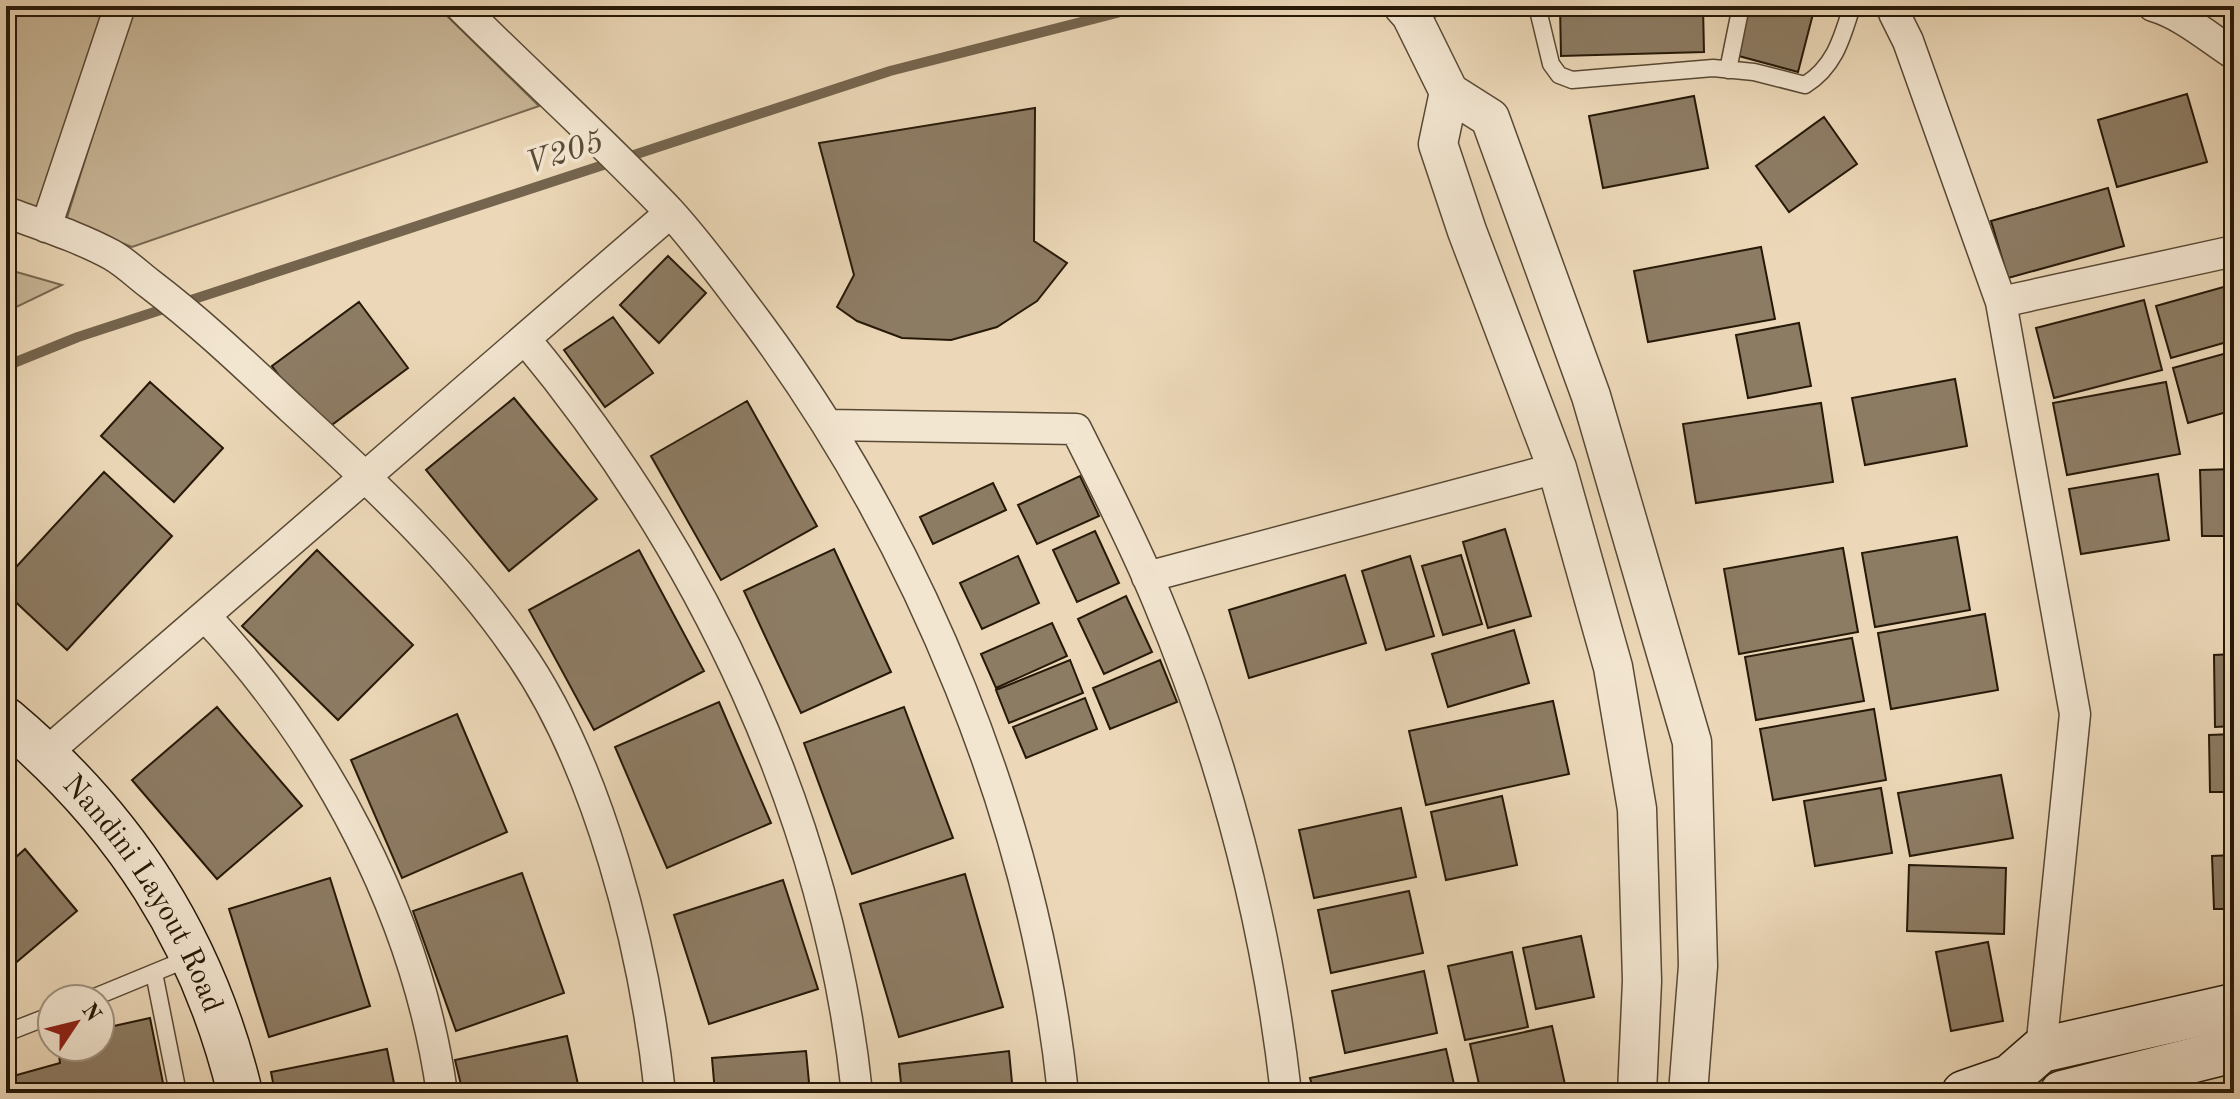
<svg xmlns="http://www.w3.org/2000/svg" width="2240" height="1099" font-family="'Old Standard TT',serif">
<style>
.green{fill:#cab89a;stroke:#786851;stroke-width:2}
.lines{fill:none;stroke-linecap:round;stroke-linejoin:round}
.stream{stroke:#75654e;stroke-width:10}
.building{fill:#8d7c64;stroke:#261908;stroke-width:2}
.service-casing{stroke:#584934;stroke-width:19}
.minor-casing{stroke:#584934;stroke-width:33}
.tertiary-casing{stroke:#584934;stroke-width:41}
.secondary-casing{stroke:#261908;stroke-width:47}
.service{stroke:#f3e6d1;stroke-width:16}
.minor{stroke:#f3e6d1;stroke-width:30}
.tertiary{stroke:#f3e6d1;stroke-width:38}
.secondary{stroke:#f3e6d1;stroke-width:44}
.labels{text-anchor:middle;stroke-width:7;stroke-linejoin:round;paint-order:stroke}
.street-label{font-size:30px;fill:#261908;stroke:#f3e6d1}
.water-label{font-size:32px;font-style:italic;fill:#5a4b36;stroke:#f3e6d1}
</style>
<rect width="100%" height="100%" fill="#ecd8b8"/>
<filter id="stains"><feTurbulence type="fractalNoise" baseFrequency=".0025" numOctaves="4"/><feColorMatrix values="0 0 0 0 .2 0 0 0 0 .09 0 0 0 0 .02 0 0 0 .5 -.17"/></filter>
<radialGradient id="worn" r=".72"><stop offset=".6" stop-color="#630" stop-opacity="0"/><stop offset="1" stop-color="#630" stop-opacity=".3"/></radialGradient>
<path class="green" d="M6,6H106L35,217L6,202Z
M133,6H437L539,106L132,247L66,221Z
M6,269L62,285L6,312Z"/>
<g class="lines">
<path class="stream" d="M6,366L78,337L890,71L1144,6"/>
</g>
<path class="building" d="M1560,6H1703L1704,52L1561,56Z
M1747,6H1815L1798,72L1735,55Z
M2187,94L2207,162L2117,187L2098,120Z
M1694,96L1708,168L1603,188L1589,116Z
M1035,108L1034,241L1067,263L1037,301L997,327L951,340L902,338L857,321L837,307L854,275L819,143Z
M1824,117L1857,164L1789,212L1756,166Z
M2108,188L2124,246L2008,278L1991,221Z
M1761,247L1775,319L1648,342L1634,271Z
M668,256L706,293L659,343L620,305Z
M2234,284V340L2171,358L2156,306Z
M2144,300L2162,370L2054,398L2036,328Z
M359,302L408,368L321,433L272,366Z
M613,317L653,373L605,407L564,350Z
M1799,323L1811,386L1748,398L1736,335Z
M2234,351V410L2188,423L2173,368Z
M1955,379L1967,446L1865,465L1852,398Z
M150,382L223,448L174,502L101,436Z
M2166,382L2180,454L2067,475L2053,403Z
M514,398L597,499L509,571L426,470Z
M747,401L817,526L721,580L651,456Z
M1821,403L1833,482L1696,503L1683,424Z
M2234,469V536H2202L2200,470Z
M104,472L172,536L67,650L6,593V578Z
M2158,474L2169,540L2081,554L2069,489Z
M1080,476L1099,516L1037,544L1018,505Z
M993,483L1006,510L933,544L920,517Z
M1505,529L1531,616L1488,628L1463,542Z
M1095,531L1119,583L1077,602L1053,550Z
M1957,537L1970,610L1875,627L1862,553Z
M1843,548L1858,632L1739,654L1724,569Z
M834,549L891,672L801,713L744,591Z
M317,550L413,645L338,720L242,626Z
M639,550L704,671L594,730L529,610Z
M1461,555L1482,624L1443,635L1422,566Z
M1018,556L1039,603L982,629L960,583Z
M1410,556L1434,636L1386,650L1362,571Z
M1345,575L1366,643L1249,678L1229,610Z
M1126,596L1152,652L1104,674L1078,619Z
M1985,614L1998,690L1891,709L1878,633Z
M1052,623L1067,656L996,688L981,654Z
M1514,630L1529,683L1448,707L1432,654Z
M1852,638L1864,701L1756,720L1745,657Z
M2234,654V726L2215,727L2214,655Z
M1070,660L1083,693L1009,723L996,690Z
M1160,660L1177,702L1110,729L1093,688Z
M1085,698L1097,729L1026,758L1013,727Z
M1553,701L1569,774L1426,805L1409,731Z
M719,702L771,823L667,868L615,747Z
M217,707L302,806L217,879L132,780Z
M904,707L953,838L852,874L804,743Z
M1874,709L1886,780L1773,800L1760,729Z
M457,714L507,832L402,878L351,760Z
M2234,734V792H2210L2209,735Z
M2001,775L2013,838L1910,856L1898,793Z
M1881,788L1892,853L1815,866L1804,801Z
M1502,796L1517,865L1446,880L1431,812Z
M1401,808L1416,877L1314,898L1299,830Z
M25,849L77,911L6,971V866Z
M2234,855V909H2214L2212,856Z
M1909,865L2006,868L2004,934L1907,931Z
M522,873L564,993L456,1031L413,911Z
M965,874L1003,1007L899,1037L860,904Z
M330,878L370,1006L269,1037L229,909Z
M783,880L818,989L709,1024L674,915Z
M1409,891L1423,953L1331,973L1318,910Z
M1581,936L1594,997L1536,1009L1523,948Z
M1988,942L2003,1021L1951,1031L1936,952Z
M1512,952L1528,1027L1465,1040L1448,966Z
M1424,971L1437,1033L1345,1053L1332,991Z
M150,1018L165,1093H6V1078L60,1063L58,1047H100V1029Z
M1552,1026L1566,1089L1547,1093H1481L1470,1044Z
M567,1036L580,1093H463L455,1060Z
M387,1049L396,1093H275L271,1072Z
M1446,1049L1456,1093H1314L1310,1078Z
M806,1051L810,1093H715L712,1058Z
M1009,1051L1013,1093H902L899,1064Z"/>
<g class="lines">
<defs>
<path id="service" d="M1537,6L1551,64L1559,75L1572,80L1713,68L1754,72L1805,85C1835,66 1842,38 1852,6
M1411,15L1441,6
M1728,70L1741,6
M154,973L178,1093
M90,999L192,957
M6,1033L52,1015"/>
<path id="minor" d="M460,6C529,75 603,141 670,212C701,246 729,285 757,322C919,541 1035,821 1063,1093
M2153,6C2183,15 2208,37 2234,54
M1894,13L1908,41L2001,302L2075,714L2041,1050
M6,212C41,225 79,237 112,255C126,263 138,275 150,284C200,322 245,365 291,408C372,482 454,558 517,649C600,767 645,951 660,1093
M46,227L120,6
M2001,302L2234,251
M525,339C702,552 828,815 857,1093
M827,425L1076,429C1104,485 1133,541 1157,599C1223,756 1267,924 1286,1093
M1147,577L1557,468
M205,616C327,746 417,915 442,1093
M46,753L670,213"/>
<path id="tertiary" d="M1403,6L1411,15L1449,92L1490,118L1591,396L1692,742L1698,966L1688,1093
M1449,92L1438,144L1467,231L1557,468L1613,667L1637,809L1642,981L1637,1093"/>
<g id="secondary">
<path id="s1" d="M6,720C126,821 203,940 240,1093"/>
<path d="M1964,1093L2010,1077L2041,1050L2234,1006"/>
<path d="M2062,1093L2234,1050"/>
</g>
</defs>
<use href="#service" class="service-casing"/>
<use href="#minor" class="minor-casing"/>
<use href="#tertiary" class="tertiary-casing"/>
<use href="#secondary" class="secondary-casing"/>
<use href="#service" class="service"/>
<use href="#minor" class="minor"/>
<use href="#tertiary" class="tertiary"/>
<use href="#secondary" class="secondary"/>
</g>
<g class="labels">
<g class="street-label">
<text dy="10" stroke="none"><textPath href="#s1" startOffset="224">Nandini Layout Road</textPath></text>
</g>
<g class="water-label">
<text transform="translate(564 151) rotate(-18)" y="11">V205</text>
</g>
</g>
<rect width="2240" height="1099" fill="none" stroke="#ecd8b8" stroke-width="32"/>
<rect x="8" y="8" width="2224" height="1083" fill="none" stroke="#261908" stroke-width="4"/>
<rect x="16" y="16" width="2208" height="1067" fill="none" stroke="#261908" stroke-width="2"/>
<g transform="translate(76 1023) rotate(55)"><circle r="38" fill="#f3e6d1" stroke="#a19481" stroke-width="2"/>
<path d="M0-6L14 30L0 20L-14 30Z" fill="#8f2418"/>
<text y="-12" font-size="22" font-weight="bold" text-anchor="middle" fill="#261908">N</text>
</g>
<rect width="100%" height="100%" filter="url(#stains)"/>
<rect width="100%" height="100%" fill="url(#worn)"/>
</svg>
